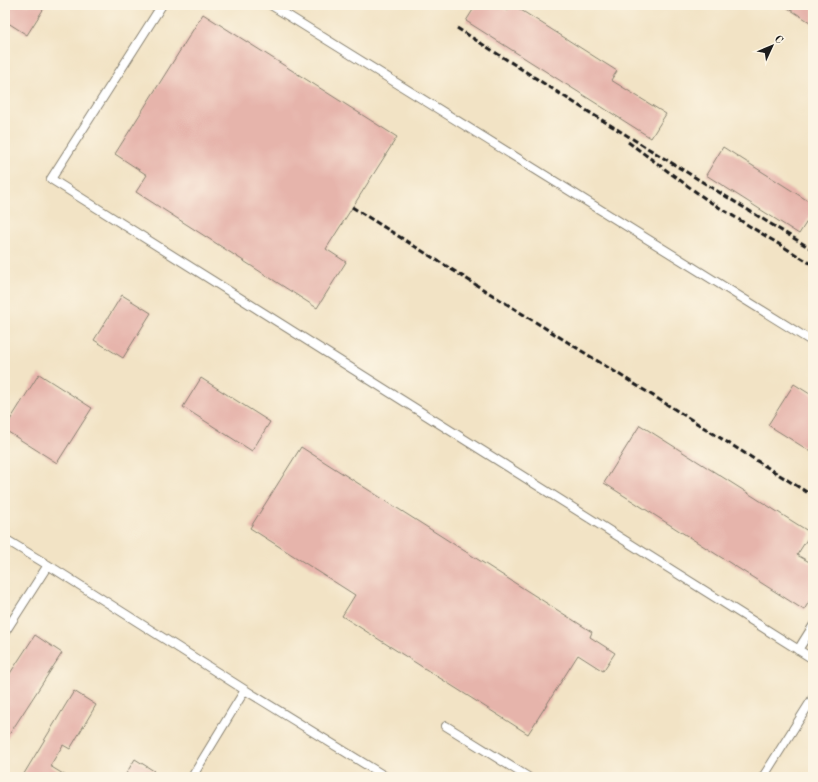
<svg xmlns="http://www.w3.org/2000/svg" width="818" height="782" font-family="'Old Standard TT',serif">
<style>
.building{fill:#e6b4ab}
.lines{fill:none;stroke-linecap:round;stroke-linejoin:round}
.lane-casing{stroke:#878070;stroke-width:10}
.lane{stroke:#fff;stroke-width:8}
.rail{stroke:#1c1c1c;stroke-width:3;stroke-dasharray:6 3;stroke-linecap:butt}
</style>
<rect width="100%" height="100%" fill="#fcf5e5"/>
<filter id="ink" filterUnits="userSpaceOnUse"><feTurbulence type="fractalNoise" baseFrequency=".025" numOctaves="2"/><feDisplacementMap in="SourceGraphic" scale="8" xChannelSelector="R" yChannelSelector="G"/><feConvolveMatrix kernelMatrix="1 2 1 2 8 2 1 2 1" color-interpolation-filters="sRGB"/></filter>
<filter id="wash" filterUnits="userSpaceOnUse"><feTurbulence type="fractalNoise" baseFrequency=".012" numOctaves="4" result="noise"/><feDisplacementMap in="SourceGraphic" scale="16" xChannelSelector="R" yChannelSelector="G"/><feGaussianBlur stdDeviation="0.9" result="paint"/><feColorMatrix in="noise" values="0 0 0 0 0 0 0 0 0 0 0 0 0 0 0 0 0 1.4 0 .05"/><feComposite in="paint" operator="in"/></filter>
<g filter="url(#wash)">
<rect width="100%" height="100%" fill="#f2e3c5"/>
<g id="blocks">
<path class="building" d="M5,5H46L27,35L5,21Z
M476,5H498L507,11L511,5H513L617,71L611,80L666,114L651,138L466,21Z
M783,5H813V24Z
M203,14L397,137L326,249L346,262L317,308L136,192L147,175L115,154Z
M723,147L813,204V212L799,234L706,175Z
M122,295L151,313L123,358L94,340Z
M39,374L92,408L57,463L5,430V428Z
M201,378L270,422L252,451L183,407Z
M794,384L813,396V453L768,425Z
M640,425L811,533L797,555L813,564V595L804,610L604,483Z
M301,447L592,632L590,637L615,653L603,671L578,655L528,734L342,616L355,595L250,528Z
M35,635L62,653L5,741V681Z
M74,691L96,705L70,749L63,745L50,766L68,777H22Z
M135,759L154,771L151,777H124Z"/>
</g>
</g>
<g filter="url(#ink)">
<use href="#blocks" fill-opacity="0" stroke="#878070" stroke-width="1"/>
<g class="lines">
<defs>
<path id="lane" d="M162,5L51,179L813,659
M271,5L813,342
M5,539L56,570L245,690L386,777
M5,632L48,565
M798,650L813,626
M446,726L528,777
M192,777L245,690
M763,777L813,698"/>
</defs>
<use href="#lane" class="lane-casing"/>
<use href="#lane" class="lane"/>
<path class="rail" d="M457,28L584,109L813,250
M628,142L707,200L813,265
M352,207L813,496"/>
</g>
</g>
<rect width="818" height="782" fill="none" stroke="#fcf5e5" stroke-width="20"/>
<g transform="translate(772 46) rotate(46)" stroke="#fcf5e5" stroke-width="3" paint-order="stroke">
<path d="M0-3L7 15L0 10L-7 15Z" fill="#1c1c1c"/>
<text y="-6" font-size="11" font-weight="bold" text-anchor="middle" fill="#1c1c1c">С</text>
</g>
</svg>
